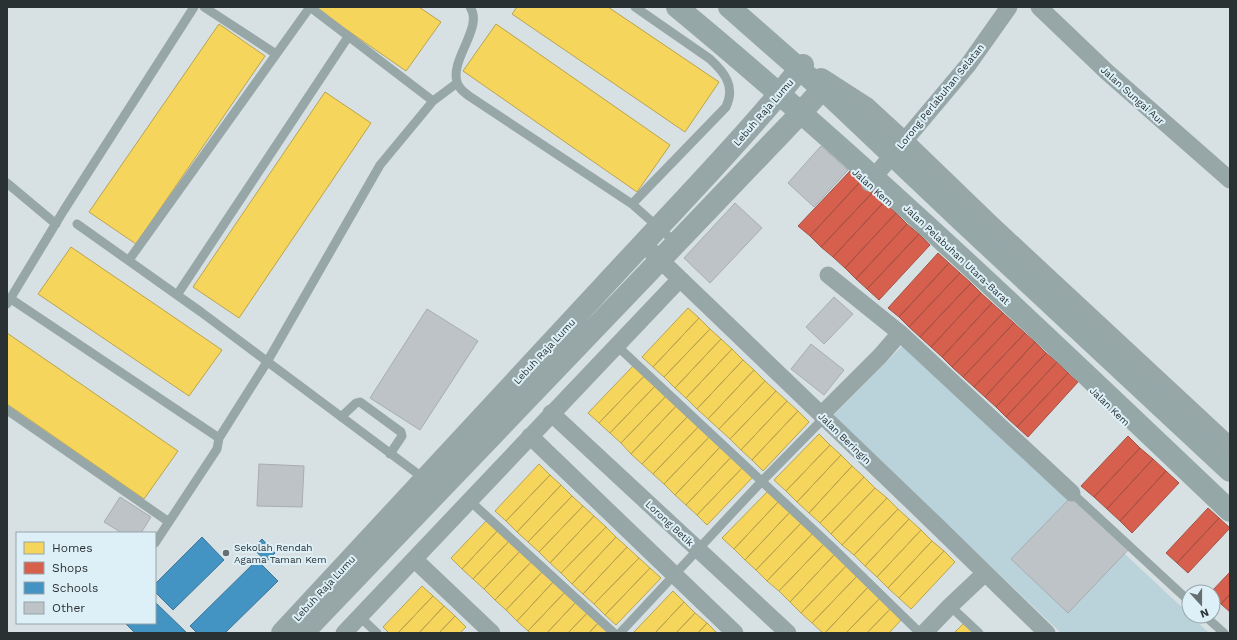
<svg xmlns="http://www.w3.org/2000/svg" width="1237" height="640" font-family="'Work Sans',sans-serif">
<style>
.green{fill:#bad2da}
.homes{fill:#f6d55c;stroke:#b9a450}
.shops{fill:#d6604d;stroke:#a25245}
.schools{fill:#4393c3;stroke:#3c7698}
.building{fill:#bdc3c7;stroke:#a7adb0}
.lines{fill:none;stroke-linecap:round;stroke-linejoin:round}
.service{stroke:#97a6a7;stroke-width:9}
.minor{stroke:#97a6a7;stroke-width:17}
.tertiary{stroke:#97a6a7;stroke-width:22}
.primary{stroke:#96a7a8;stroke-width:22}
.poi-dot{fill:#676e71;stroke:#def0f7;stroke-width:1.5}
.labels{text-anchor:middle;stroke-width:4;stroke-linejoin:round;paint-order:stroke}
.street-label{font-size:10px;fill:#2a3133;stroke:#def0f7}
.poi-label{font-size:10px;fill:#2a3133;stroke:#def0f7;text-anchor:start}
</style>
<rect width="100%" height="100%" fill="#d7e0e3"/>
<path class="green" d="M902,346L1189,614V616H1191L1209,633H1061L833,416Z"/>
<path class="homes" d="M314,7H419L441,22L406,71Z
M517,7H608L719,82L685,132L512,14Z
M219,24L265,56L136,244L89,212Z
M496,24L670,145L637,192L463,71Z
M325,92L371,123L239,318L193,287Z
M71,247L222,350L189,396L38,294Z
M688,308L699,318L653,367L642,357Z
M699,318L710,329L664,377L653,367Z
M710,329L721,339L675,388L664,377Z
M7,333L178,451L144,499L7,404Z
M721,339L732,349L686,398L675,388Z
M732,349L743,360L697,409L686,398Z
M743,360L754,370L708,419L697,409Z
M634,365L645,375L599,423L588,413Z
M754,370L765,381L719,429L708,419Z
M645,375L656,385L610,433L599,423Z
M765,381L776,391L730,439L719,429Z
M656,385L667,395L621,443L610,433Z
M776,391L787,401L741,450L730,439Z
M667,395L677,405L631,454L621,443Z
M787,401L798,411L752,460L741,450Z
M677,405L688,416L642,464L631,454Z
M798,411L809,422L763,471L752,460Z
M688,416L699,426L653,474L642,464Z
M699,426L710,436L664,484L653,474Z
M819,434L830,445L786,491L774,480Z
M710,436L721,446L675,495L664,484Z
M830,445L841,455L797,502L786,491Z
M721,446L732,456L686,505L675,495Z
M841,455L852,466L809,513L797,502Z
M732,456L743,467L697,515L686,505Z
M539,464L550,475L506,521L495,511Z
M852,466L864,477L820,523L809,513Z
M743,467L753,477L707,525L697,515Z
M550,475L561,485L517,532L506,521Z
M864,477L875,488L831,534L820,523Z
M561,485L572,496L528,542L517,532Z
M875,488L887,498L842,545L831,534Z
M768,491L779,501L734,549L722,538Z
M572,496L583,506L539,552L528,542Z
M887,498L898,509L854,555L842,545Z
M779,501L790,512L745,560L734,549Z
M583,506L594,516L550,563L539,552Z
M898,509L909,519L865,566L854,555Z
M790,512L802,522L756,570L745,560Z
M594,516L606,527L561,573L550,563Z
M488,519L499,529L462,569L451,558Z
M909,519L921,530L877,577L865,566Z
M802,522L813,533L767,581L756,570Z
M606,527L616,537L572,584L561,573Z
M499,529L510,540L473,579L462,569Z
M921,530L932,541L888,588L877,577Z
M813,533L824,544L779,591L767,581Z
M616,537L627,547L583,594L572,584Z
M510,540L521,550L484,589L473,579Z
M932,541L944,551L899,598L888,588Z
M824,544L835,554L790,602L779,591Z
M627,547L639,558L594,604L583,594Z
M521,550L532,561L495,600L484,589Z
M944,551L955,562L911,609L899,598Z
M835,554L847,565L801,613L790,602Z
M639,558L650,568L605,615L594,604Z
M532,561L543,571L506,610L495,600Z
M847,565L858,575L812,623L801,613Z
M650,568L661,578L616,625L605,615Z
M543,571L554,581L517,621L506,610Z
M858,575L869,586L825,633H823L812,623Z
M554,581L565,592L528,631L517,621Z
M422,586L433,596L398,633H389L383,627Z
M869,586L881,597L846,633H825Z
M673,591L684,602L655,633H633Z
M565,592L576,602L547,633H531L528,631Z
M433,596L444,606L419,633H398Z
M881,597L892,607L867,633H846Z
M576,602L588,612L568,633H547Z
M684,602L695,613L676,633H655Z
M444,606L455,616L439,633H419Z
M892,607L903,618L889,633H867Z
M588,612L598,623L589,633H568Z
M695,613L707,623L698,633H676Z
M455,616L466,627L460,633H439Z
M965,622L977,633H954Z
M598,623L609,633H589Z
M707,623L717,633H698Z"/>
<path class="shops" d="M850,171L861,181L810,236L798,226Z
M861,181L873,192L821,247L810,236Z
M873,192L884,202L833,257L821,247Z
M884,202L896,213L845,268L833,257Z
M896,213L907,224L856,279L845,268Z
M907,224L919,234L867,289L856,279Z
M919,234L930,245L879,300L867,289Z
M938,253L949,263L899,317L888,308Z
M949,263L960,273L909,327L899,317Z
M960,273L971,283L920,337L909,327Z
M971,283L981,293L931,347L920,337Z
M981,293L992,303L942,357L931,347Z
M992,303L1003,313L952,367L942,357Z
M1003,313L1014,323L963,377L952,367Z
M1014,323L1025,333L974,387L963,377Z
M1025,333L1035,342L985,397L974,387Z
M1035,342L1046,353L996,407L985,397Z
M1046,353L1057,362L1006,417L996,407Z
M1057,362L1068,373L1017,427L1006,417Z
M1068,373L1078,382L1028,437L1017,427Z
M1128,436L1140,448L1094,497L1081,486Z
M1140,448L1153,459L1107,509L1094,497Z
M1153,459L1166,471L1120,521L1107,509Z
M1166,471L1179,483L1132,533L1120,521Z
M1208,508L1219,518L1177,563L1166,553Z
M1219,518L1230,528L1188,573L1177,563Z
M1230,572V594L1221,604L1213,596V592H1211Z
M1230,594V612L1221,604Z"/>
<path class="schools" d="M202,537L224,560L173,610L155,592V584Z
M262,539L275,553L266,562L253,548Z
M257,560L278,581L225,633H197L190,626Z
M155,602L187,633H135L126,624L155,623Z"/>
<path class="building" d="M821,146L848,170L814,207L788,183Z
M735,203L762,228L710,283L684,258Z
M834,297L853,314L824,344L806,327Z
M427,309L478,341L420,430L370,398Z
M811,344L844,370L824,395L791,369Z
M259,464L304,466L302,507L257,506Z
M1073,495L1129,549L1068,613L1011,559Z
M120,497L151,517L141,533H122L104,522Z"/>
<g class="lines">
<path class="service" d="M204,7L276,54
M470,7C484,27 450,59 457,82C459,89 464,92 469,96L632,204L676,243
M7,183L56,224
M632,204L726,107C736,86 724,72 710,59L635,7
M77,224L201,312L426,480
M129,260L310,7L433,101
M177,295L348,37
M11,299L219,438
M7,304L64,210L194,7
M616,345L833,548L920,633
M7,410L169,522
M341,417L356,403L360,402L401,432L402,436L390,454
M1072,493L1189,601
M470,501L614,633
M155,543L217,449L219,438L267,362L380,165L433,101L457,83
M950,606L979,633
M359,616L377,633
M1205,616L1224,633
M620,633L761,482L824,418"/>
<path class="minor" d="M1039,7L1107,72L1230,180
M869,183L968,65L1009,7
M651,251L934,523L1047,633
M828,275L900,333L1072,493
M551,413L788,633
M821,415L880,356L900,333
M530,436L735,633
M414,559L492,633
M344,633L680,279
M924,633L950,606L985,573"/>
<path class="tertiary" d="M821,79L866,108L903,142L989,225L1230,449
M282,633C389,519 495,404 601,289C669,215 740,143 803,65
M303,633L796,118L827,84"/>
<path class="primary" d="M677,7C869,166 1049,339 1230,511
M729,7L828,94L963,222L1230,471"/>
</g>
<circle class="poi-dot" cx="226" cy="553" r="4"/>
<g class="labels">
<g class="street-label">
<text transform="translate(1133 95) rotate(42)" y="4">Jalan Sungai Aur</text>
<text transform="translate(940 96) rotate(-51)" y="4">Lorong Perlabuhan Selatan</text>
<text transform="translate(763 112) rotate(-49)" y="4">Lebuh Raja Lumu</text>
<text transform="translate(873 187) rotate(42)" y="4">Jalan Kem</text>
<text transform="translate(957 254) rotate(43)" y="4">Jalan Pelabuhan Utara-Barat</text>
<text transform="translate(544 351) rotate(-47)" y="4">Lebuh Raja Lumu</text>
<text transform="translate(1110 406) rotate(44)" y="4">Jalan Kem</text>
<text transform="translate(845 438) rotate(44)" y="4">Jalan Beringin</text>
<text transform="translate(670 523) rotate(43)" y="4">Lorong Betik</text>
<text transform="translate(324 588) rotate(-47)" y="4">Lebuh Raja Lumu</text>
</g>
<g class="poi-label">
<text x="234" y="551">Sekolah Rendah<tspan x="234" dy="12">Agama Taman Kem</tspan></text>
</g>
</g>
<rect width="1237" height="640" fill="none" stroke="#2a3133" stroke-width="16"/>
<rect x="16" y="532" width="140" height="92" fill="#def0f7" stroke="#96a4a9"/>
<rect x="24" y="542" width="20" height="12" fill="#f6d55c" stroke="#96a4a9"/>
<text x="52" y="552" font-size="12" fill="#2a3133">Homes</text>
<rect x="24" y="562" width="20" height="12" fill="#d6604d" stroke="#96a4a9"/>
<text x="52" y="572" font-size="12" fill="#2a3133">Shops</text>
<rect x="24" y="582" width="20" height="12" fill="#4393c3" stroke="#96a4a9"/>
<text x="52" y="592" font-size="12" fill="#2a3133">Schools</text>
<rect x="24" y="602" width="20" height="12" fill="#bdc3c7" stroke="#96a4a9"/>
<text x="52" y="612" font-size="12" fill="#2a3133">Other</text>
<g transform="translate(1201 604) rotate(159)"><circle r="19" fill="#def0f7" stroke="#96a4a9"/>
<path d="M0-3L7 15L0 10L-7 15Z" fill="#676e71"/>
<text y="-6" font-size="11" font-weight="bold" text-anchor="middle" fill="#2a3133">N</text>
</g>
</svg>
